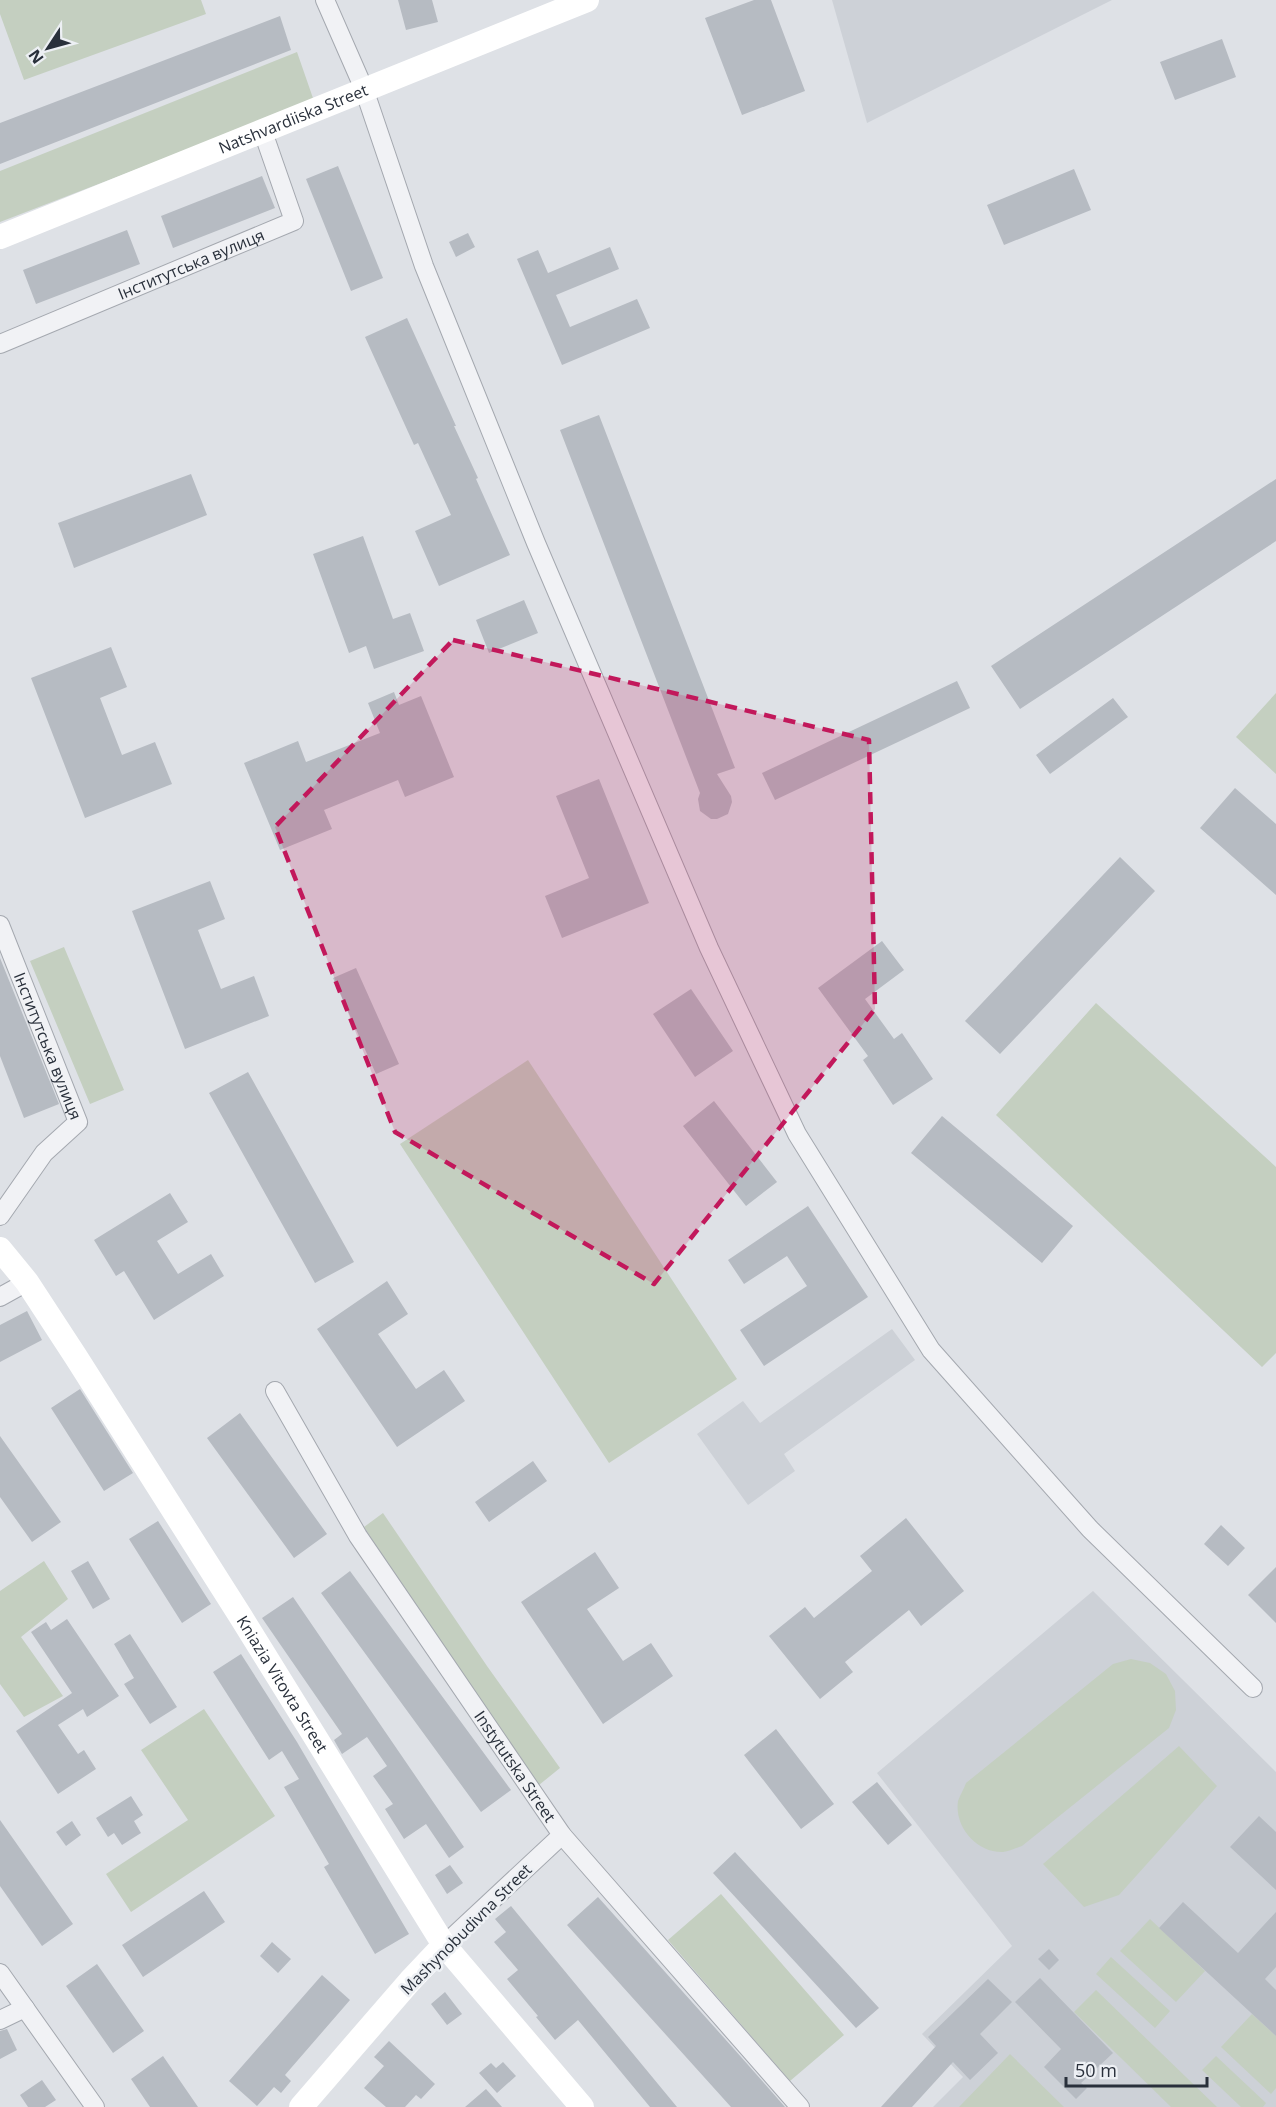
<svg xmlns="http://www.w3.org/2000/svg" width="1276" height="2107" font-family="'Open Sans',sans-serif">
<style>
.built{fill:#cdd1d7}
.green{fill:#c4cfc0}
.building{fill:#b6bbc2}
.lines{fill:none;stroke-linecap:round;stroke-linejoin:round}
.street-casing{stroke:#a4a8af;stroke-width:20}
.street{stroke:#f1f2f5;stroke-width:18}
.secondary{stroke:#fff;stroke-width:24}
.marked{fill:#c2185b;fill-opacity:0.2;stroke:#c2185b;stroke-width:4.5;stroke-dasharray:12 8;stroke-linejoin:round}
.labels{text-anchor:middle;stroke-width:5;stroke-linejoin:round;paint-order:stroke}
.street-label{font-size:16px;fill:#29303b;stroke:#edf0f4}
</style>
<rect width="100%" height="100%" fill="#dee1e6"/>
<path class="built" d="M832,0H1112L867,123Z
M892,1329L915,1360L784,1454L795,1471L748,1505L697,1434L743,1401L760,1423Z
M1093,1591L1276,1772V2107H933L963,2077L922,2034L1012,1946L877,1773Z"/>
<path class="green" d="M0,0H201L206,14L24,80L0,14Z
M297,52L314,101L0,222V171Z
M1276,693V774L1236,737Z
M64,947L124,1090L90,1104L30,961Z
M1096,1003L1276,1167V1353L1262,1367L996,1115Z
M528,1060L737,1379L609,1463L400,1144Z
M383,1513L487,1666L560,1768L539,1785L409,1598L364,1527Z
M44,1561L68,1599L21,1637L63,1696L24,1717L0,1684V1591Z
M1131,1659L1150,1663L1166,1674L1175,1691L1176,1710L1169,1728L1022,1846C1016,1848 1009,1851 1003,1852C977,1853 954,1827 958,1801C960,1795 964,1789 966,1783L1113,1664Z
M204,1709L275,1816L131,1912L106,1874L188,1820L141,1750Z
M1179,1746L1217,1786L1119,1895L1084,1907L1043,1864Z
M721,1894L844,2035L790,2081L668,1940Z
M1150,1919L1205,1971L1176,2002L1120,1951Z
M1111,1957L1170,2011L1155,2028L1096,1974Z
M1096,1990L1217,2107H1171L1074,2012Z
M1252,2014L1276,2036V2088L1271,2094L1221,2047Z
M1010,2054L1064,2107H959Z
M1216,2056L1266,2103L1263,2107H1241L1202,2070Z"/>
<path class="building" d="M398,0H432L438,22L406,30Z
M754,0H771L805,91L742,115L705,18Z
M280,16L291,50L0,164V123Z
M1222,39L1236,77L1175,100L1160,62Z
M338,166L383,278L351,291L306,179Z
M1074,169L1091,210L1004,245L987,205Z
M262,176L275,208L173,248L161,216Z
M127,230L140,264L36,304L23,270Z
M468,233L475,247L456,257L449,242Z
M610,247L619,269L556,295L570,327L637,299L650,328L562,365L517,259L538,250L548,273Z
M407,318L456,426H454L478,478L476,479L510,555L439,586L415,531L451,515L418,443L414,445L365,337Z
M599,415L735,768L717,774L731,796L732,802L728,814L717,819H711L700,811L698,799L700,793L560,430Z
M191,474L207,515L74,568L58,523Z
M1276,479V541L1020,709L991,666Z
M363,536L393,619L410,613L424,651L374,669L366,646L349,653L313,554Z
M524,600L538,633L489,653L476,620Z
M111,647L127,687L100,698L122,755L155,742L172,784L85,818L31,678Z
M957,681L970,708L775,800L762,773Z
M394,692L399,705L421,696L454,777L405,797L398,780L324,810L332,829L280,850L244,763L298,741L306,762L380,733L368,703Z
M1113,698L1128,717L1050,774L1036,755Z
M599,779L649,903L562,938L545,896L589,878L556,796Z
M1235,788L1276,824V895L1200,828Z
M1120,857L1155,891L1000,1054L965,1021Z
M210,881L225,919L198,930L221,989L254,976L269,1016L185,1049L132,911Z
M882,941L904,970L865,999L894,1039L902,1033L933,1079L893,1105L863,1060L868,1056L818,988Z
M0,958L59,1104L24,1118L0,1056Z
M356,968L399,1064L376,1074L333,978Z
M691,989L733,1051L695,1077L653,1014Z
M248,1072L354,1262L315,1283L209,1093Z
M714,1101L777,1182L746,1206L683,1126Z
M942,1116L1073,1226L1042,1263L911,1153Z
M170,1193L188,1222L157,1241L178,1274L211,1254L224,1276L154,1320L124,1271L116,1276L94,1240Z
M808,1206L868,1297L764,1366L740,1330L807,1286L787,1256L744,1284L728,1260Z
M387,1281L408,1314L378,1334L416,1389L444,1370L465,1401L397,1447L317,1329Z
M27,1311L42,1340L0,1362V1325Z
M80,1389L133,1473L104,1491L51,1408Z
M240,1413L327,1534L294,1558L207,1438Z
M0,1436L61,1522L32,1542L0,1497Z
M533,1461L547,1481L489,1522L475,1502Z
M906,1518L964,1591L921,1626L909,1610L845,1662L853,1672L820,1699L769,1636L805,1607L814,1618L872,1571L860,1556Z
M158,1521L211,1604L182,1623L129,1539Z
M1221,1525L1245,1548L1228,1566L1204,1544Z
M595,1552L619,1588L587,1609L623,1661L651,1643L673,1676L603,1724L521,1602Z
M88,1561L110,1599L93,1609L71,1571Z
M1276,1567V1623L1248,1595Z
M350,1571L511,1790L481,1812L321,1593Z
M293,1597L464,1847L449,1858L426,1824L404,1839L385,1809L393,1804L373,1776L387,1766L367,1737L342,1754L334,1740L342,1734L262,1618Z
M67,1619L119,1696L87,1717L83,1709L58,1725L78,1754L84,1750L96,1769L58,1794L16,1731L72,1693L31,1632L46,1622L51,1630Z
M130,1634L177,1707L150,1724L124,1684L134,1678L114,1644Z
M241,1654L297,1742L409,1934L375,1954L324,1867L329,1864L284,1787L299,1779L282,1751L269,1760L213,1672Z
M776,1729L834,1804L801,1829L744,1755Z
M877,1782L912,1825L888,1845L852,1802Z
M131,1796L143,1815L134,1821L141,1833L122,1845L114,1833L108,1837L96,1818Z
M1259,1816L1276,1832V1890L1230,1847Z
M0,1820L73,1924L42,1946L0,1886Z
M72,1821L81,1835L66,1846L56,1832Z
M735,1852L879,2008L856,2028L713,1873Z
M450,1865L463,1883L447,1894L435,1875Z
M204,1891L225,1922L143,1977L122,1945Z
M598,1897L734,2049L785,2107H731L567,1925Z
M1183,1902L1238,1953L1276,1912V1967L1265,1979L1276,1990V2036L1159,1928Z
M511,1906L677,2107H650L578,2020L555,2040L536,2017L538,2016L507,1979L518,1970L494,1942L506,1932L495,1919Z
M272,1942L291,1959L278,1973L260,1956Z
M1049,1949L1059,1960L1049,1970L1038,1959Z
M97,1964L144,2031L113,2053L66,1986Z
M322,1975L350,2000L285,2075L291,2081L281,2093L274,2087L257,2106L229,2081Z
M1040,1978L1113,2053L1081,2083L1087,2088L1076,2099L1044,2067L1061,2049L1015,2002Z
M988,1979L1012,2002L980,2034L998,2053L970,2080L953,2062L912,2107H881L936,2046L928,2037Z
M445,1992L462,2014L447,2025L431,2004Z
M7,2029L17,2050L0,2059V2031Z
M389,2041L435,2084L421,2099L416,2095L405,2107H386L364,2088L384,2066L374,2057Z
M163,2056L198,2107H150L131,2079Z
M503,2062L516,2076L497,2093L479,2073L491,2063L496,2068Z
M42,2080L56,2100L45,2107H28L20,2095Z
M486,2089L502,2107H465Z"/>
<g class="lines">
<defs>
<g id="street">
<path d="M325,0L364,89L424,266L536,543L709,948L797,1134L931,1350L1090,1529L1253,1688"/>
<path id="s1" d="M0,344L294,221L263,132"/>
<path id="s2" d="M0,925L78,1122L44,1153L0,1216"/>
<path d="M0,1297L27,1282"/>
<path id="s3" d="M275,1391L358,1536L562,1835L800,2107"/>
<path d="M444,1945L562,1835"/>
<path d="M0,1973L95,2107"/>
<path d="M0,2020L25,2008"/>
</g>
</defs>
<use href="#street" class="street-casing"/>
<use href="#street" class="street"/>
<g class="secondary">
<path id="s4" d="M0,237L587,0"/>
<path id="s5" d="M0,1249L27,1282L76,1357L241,1617L444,1945L582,2107"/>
<path d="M301,2107L410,1981L444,1945"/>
</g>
</g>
<path class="marked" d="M453,640L869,740L875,1009L654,1284L395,1132L275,827Z"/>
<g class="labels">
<g class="street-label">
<text dy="6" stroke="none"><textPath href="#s4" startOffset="316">Natshvardiiska Street</textPath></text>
<text dy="6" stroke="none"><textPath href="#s1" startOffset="207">Інститутська вулиця</textPath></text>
<text dy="6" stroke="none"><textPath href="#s2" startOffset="130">Інститутська вулиця</textPath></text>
<text dy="6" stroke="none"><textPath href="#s5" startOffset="519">Kniazia Vitovta Street</textPath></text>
<text dy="6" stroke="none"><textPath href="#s3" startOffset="446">Instytutska Street</textPath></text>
<text transform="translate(466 1929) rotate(-45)" y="6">Mashynobudivna Street</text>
</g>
</g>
<g transform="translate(48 48) rotate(234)" stroke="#edf0f4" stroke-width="4.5" paint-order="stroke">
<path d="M0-4.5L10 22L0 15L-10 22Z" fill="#29303b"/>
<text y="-9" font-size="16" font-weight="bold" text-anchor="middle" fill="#29303b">N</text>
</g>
<path d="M1066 2077v9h141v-9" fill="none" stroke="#29303b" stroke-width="3"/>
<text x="1075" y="2077" font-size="18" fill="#29303b" stroke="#edf0f4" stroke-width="4.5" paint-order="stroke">50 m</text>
</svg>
